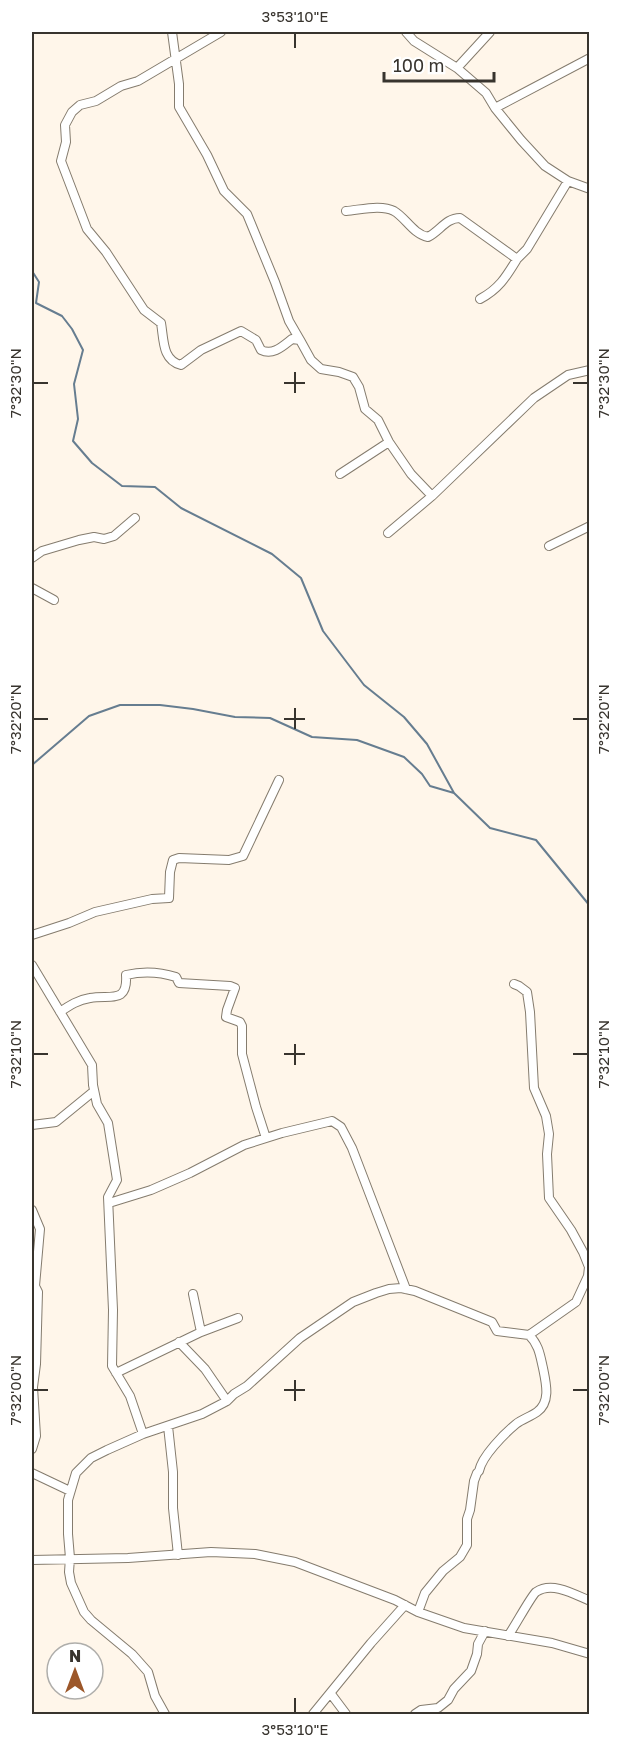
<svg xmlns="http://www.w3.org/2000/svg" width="621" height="1746" font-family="'Golos Text',sans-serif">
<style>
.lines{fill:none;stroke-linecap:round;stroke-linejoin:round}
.stream{stroke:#667d90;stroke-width:2}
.street-casing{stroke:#857c6e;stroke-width:10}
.street{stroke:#fff;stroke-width:8}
.ticks{fill:none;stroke:#38342e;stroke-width:2}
.neatline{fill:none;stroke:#38342e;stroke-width:2}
.ticks-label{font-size:15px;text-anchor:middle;fill:#38342e}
</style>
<rect width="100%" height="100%" fill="#fff6ea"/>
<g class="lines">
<path class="stream" d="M32,271L39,282L36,303L62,316L72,329L83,350L74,384L78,419L73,441L92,463L122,486L155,487L181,508L272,554L301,578L323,631L364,685L404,717L427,744L454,793L490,828L536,840L590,906
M32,765L89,716L120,705H160L193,709L235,717L270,718L312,737L357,740L404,757L422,774L430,786L454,793"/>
<defs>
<path id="street" d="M172,32L179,84V107L207,155L224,191L247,214L275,282L289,321L300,340
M221,32L138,81L121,86L96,101L80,105L72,112L65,125L66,142L61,161L87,229L106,252L144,310L161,323C164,340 162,360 181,365L201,350L241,331L256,340L261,350C273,356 283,346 292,339L300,340L311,360L321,369L339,372L353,377L359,387L365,409L378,420L389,442L411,474L432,496
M406,32L414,41L457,68L486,93L495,108L521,140L545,166L568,181L590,189
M457,68L490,32
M495,108L590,58
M346,211C360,210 381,204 394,211C406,218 413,234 428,237C440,231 446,218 460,218L517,259L527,249L568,181
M480,299C499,289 506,277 517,259
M340,474L389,442
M388,533L432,496L534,398L568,375L590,370
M549,546L590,526
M32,558L42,551L79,540L94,537L104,539L114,536L135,518
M32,588L54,600
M32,935L69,923L95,912L152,899L169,898L170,872L173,860L179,858L229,860L243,856L279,780
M32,965L92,1065L93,1085L97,1104L108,1123L117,1180L108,1197L113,1310L112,1366L130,1396L143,1434
M514,984L519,986L527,992L530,1012L534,1088L546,1116L549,1134L547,1154L549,1198L571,1230L583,1252L589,1267L588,1276L576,1302L529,1335
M60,1012C70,1005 78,1000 90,998C109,994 128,1005 126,975C143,971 160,972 176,977L179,983L230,986L235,988L227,1010L226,1017L240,1022L242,1026V1054L256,1107L266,1138
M32,1125L56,1122L94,1091
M109,1203L151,1190L190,1173L244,1145L282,1133L332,1121L341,1127L352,1148L406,1289
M32,1210L40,1229L35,1286L38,1292L36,1364L33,1387L36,1436L32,1449
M193,1294L201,1332L238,1318
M179,1342L205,1369L227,1401
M116,1373L201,1332
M168,1426L173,1472V1508L178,1555
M32,1473L70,1491
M32,1560L128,1558L211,1552L255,1554L295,1562L395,1600L418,1612L464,1628L552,1643L590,1654
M508,1636C514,1628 531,1596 536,1592C552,1581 574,1594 590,1601
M331,1694L346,1714
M165,1714L155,1696L148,1672L132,1654L91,1620L84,1612L71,1583L69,1572L70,1558L68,1534V1500L76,1473L91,1458L107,1450L143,1434L202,1414L227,1401L234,1394L247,1386L300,1338L353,1302L376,1293L389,1289L401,1288L415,1291L492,1322L497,1331L529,1335C539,1345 540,1355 543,1368C546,1383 551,1402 537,1412C530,1417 522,1419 516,1424C504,1434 482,1456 479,1471L477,1473L474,1481L470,1510L467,1519V1545L460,1557L443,1571L425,1593L418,1612
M313,1714L371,1643L405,1605
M415,1714L421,1710L438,1708L448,1700L454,1689L471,1671L477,1654L478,1644L485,1631"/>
</defs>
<use href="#street" class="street-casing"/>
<use href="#street" class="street"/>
</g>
<path class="ticks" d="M295,33V48M295,372V393M33,383H48M284,383H305M573,383H588M295,708V729M33,719H48M284,719H305M573,719H588M295,1044V1065M33,1054H48M284,1054H305M573,1054H588M295,1380V1401M33,1390H48M284,1390H305M573,1390H588M295,1698V1713"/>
<rect width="621" height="1746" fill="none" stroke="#ffffff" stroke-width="66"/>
<g transform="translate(75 1671)"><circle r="28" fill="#ffffff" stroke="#afaeab" stroke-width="1.5"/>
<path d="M0-4.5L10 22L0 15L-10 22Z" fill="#9c5729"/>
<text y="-9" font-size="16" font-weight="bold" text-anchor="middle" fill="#38342e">N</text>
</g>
<path d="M384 72v9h110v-9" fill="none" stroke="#38342e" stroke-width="3"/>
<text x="393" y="72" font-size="18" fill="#38342e" stroke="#ffffff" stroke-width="4.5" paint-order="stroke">100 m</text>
<rect x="33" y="33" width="555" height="1680" class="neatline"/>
<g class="ticks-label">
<text x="295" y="22">3°53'10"E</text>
<text transform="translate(16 383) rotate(-90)" y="5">7°32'30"N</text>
<text transform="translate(604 383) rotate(-90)" y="5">7°32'30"N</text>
<text transform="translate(16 719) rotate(-90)" y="5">7°32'20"N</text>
<text transform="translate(604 719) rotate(-90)" y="5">7°32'20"N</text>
<text transform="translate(16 1054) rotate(-90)" y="5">7°32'10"N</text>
<text transform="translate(604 1054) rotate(-90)" y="5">7°32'10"N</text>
<text transform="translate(16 1390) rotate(-90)" y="5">7°32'00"N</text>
<text transform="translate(604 1390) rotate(-90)" y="5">7°32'00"N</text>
<text x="295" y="1735">3°53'10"E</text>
</g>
</svg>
